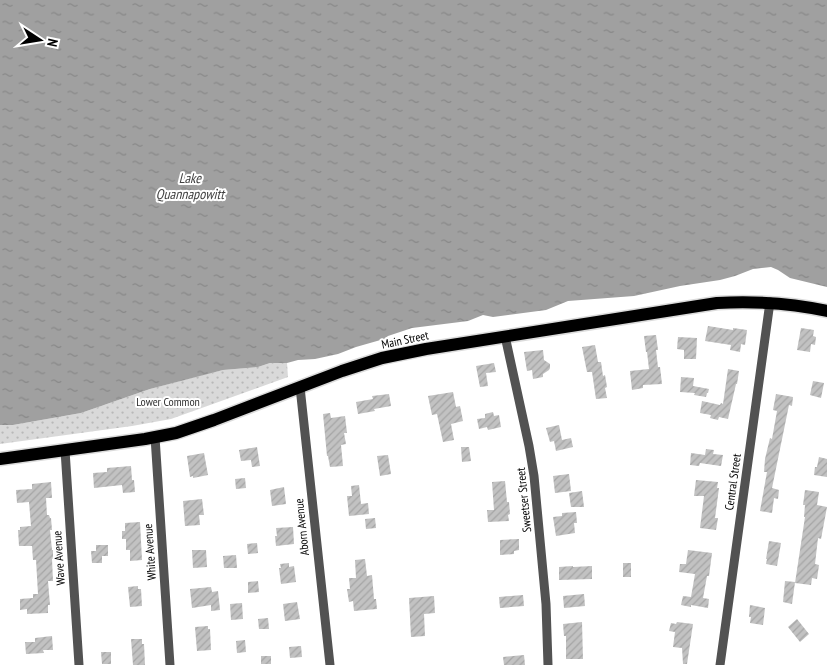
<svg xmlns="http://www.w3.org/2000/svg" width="827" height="665" font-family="'PT Sans Narrow',sans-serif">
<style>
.park{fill:url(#park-dots)}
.water{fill:url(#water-ripples)}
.building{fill:url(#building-hatch)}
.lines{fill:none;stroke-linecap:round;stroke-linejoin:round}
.primary-casing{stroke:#dbdbdb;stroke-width:15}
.street{stroke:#525252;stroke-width:9}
.primary{stroke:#000;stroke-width:12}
.labels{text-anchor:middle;stroke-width:4;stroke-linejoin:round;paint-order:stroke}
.street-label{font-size:12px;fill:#000;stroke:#fff}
.park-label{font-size:12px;fill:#303030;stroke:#fff}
.water-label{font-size:14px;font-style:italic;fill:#414141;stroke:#fff}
</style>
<defs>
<pattern id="park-dots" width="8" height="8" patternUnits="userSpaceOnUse" patternTransform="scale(1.25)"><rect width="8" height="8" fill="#d9d9d9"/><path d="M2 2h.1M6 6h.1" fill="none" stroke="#b8b8b8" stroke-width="1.8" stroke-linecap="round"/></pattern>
<pattern id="water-ripples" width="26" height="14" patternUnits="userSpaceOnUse" patternTransform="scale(1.25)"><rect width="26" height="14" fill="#a0a0a0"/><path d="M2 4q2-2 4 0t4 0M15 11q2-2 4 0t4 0" fill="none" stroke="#888"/></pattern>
<pattern id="building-hatch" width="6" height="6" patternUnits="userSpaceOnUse" patternTransform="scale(1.25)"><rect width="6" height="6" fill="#c2c2c2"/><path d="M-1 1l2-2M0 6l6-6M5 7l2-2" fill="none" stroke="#a5a5a5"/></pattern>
</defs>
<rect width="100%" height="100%" fill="#fff"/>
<path class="park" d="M270,363H287L288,377L171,419L132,426L0,444V425H13L81,413L150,389L206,374L223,370L258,367Z"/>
<path class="water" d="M0,0H827V287L790,278L778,270L771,267L753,269L735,276L720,280L680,286L634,296L568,301L546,310L493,317L483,315L468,321L412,328L388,336L384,339L356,347L338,354L315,359L298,360L287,363H270L258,367L223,370L150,389L81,413L13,425H0Z"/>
<path class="building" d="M708,326L733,330V328L747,330L745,345L741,344L740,352L730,350L731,345L705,341Z
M801,328L814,330L813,336L816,337L815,345L811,344L810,352L797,350Z
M656,335L658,350H656L658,367H660L662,384L643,385V388L632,390L630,371L649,369L647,352H646L644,336Z
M678,337L697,338L696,359H684V350L677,349Z
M595,345L598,362H601L603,376L605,375L607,387L605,388L607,398L596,399L592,372H587L582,347Z
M543,350L544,360L550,364V368L549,370L543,374V377L533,379L532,370L527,371L524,352Z
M494,363L496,372L486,373L488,386L480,387L476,366Z
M728,369L739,371L737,384H736L728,419L719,417L718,420L710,418L711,415L700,413L702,401L720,405L721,403L723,404Z
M681,377L694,378L693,386L709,389L708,393H707L706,397L694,395L695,393L680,392Z
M813,381L824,383L821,398L810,395Z
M453,392L456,407L460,406L463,421L451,424L454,440L443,442L437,414L432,415L428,396Z
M389,394L391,406L374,409L375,411L358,414L356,402L373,399L372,396Z
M776,394L793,397L792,406L789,405L772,488L779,490L778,499L774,498L772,513L760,511L767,472H764L765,459L770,438L772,439L777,411L773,410Z
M493,412L494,416L499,415L501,427L488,430L487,427L479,429L477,419L485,418V414Z
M330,413L331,418L345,416L347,433H344L346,444L341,445L343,466L330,467L328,456H327L323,414Z
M559,425L562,440L571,438L573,447L556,451L554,441L550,442L546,428Z
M257,447L260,466L252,467L251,460L241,461L239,450Z
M461,447H469L471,461L462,462Z
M706,449L714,450L713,454L723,455L721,466L700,463L699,466L690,465L691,453L705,455Z
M204,453L208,475L193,478V476L190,477L187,456Z
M388,455L391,474L380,476L377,456Z
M819,457L827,459V477L814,475L815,467H817Z
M131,466L132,480H134L135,492L123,493L122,485L94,488L93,473L107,472V468Z
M569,474L571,491L555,493L553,476Z
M245,478L246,488L236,489L235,479Z
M696,480L718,482L717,488H719L715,518H718L716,530L700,528L704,496H694Z
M505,481L507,502H509L510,514L508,515L509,521L488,522L487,510H494L492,482Z
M51,482L52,498H46L47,515H49L50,518H51L52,530H50L52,550H53V559H52L53,581H48L50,605H48V613L27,614V609L20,610V599L33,598V594H38L36,560H33L32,546H19L18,530H20V527L31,526L29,502L17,503L16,490L32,489V484Z
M359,485L361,504L368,503L369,514L349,516L347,496H352L351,486Z
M284,487L286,504L272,506L270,490Z
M805,490L819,492L817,505L827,507L821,539L818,538L815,564L819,565L817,579L812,578L811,585L795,583L805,517H804L805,505H803Z
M582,491L584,507H571L569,493Z
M202,499L204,515H199L200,525L185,526L183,501Z
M576,512L577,523H574L575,533L556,536L553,517L562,516V513Z
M375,518L376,528L366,529L365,519Z
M140,522L142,560L130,561V550H126V539H122V531H125V523Z
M293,527L294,544L276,546L275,536H277L276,528Z
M519,539V550L514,551V554L500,555V540Z
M769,541L781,543L777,566L766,564L767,559H766Z
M257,543L258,553L248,554L247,544Z
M96,545H108V556H102V563H92L91,551H96Z
M192,550H206L207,567L193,568Z
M688,550L712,553L709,576H707L703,598L709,599L708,608L691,605V607L681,605L683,596L691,597L695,574L679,572L680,564H686Z
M236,555L237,568H224L223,556Z
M365,559L367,576L372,575L374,599H376L377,609L354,611L353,601L349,602L347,589H350L349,578H356L355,560Z
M289,563V567L294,566L296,582L281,584L279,568H281L280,564Z
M623,563H631V577H623Z
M573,566V567L592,566V579L559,580V567Z
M258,581L259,592L248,593V582Z
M785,581L795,582L792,604L783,602Z
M138,586V589H141L142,606L130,607L128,587Z
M211,587L212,592L218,591L220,610L211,611V605L192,608L190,589Z
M584,594L585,606L564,608L563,596Z
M523,595L524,606L500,608L499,597Z
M434,596L435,613L424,614L425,636L411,637L409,598Z
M297,602L300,619L285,621L283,604Z
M242,603L243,619L231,620L230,604Z
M750,605L765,608L763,625L750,623L751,617H749Z
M268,618L269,629H259L258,619Z
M797,619L809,634L800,642L788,627Z
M582,622L583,659H566V636H564L563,624Z
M677,622L693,624L687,664H683L682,648L673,647L675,632L669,631L671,623L676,624Z
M208,626V629H210L211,650L197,651L195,627Z
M52,636L53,650H43L44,653L26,654L25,642H35V638Z
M131,639H142V644H144L145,665H133Z
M245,640L246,652L237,653L236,641Z
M301,646L302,657L290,658L289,647Z
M101,652H111V664H102Z
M524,655L525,665H504L503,657Z
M261,656H271V664H261Z"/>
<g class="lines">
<defs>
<path id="primary" d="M0,459L145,439L176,433L214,420L342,371L382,358L426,349L717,303C755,301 791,303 827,311"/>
</defs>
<use href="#primary" class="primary-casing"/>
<path class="street" d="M505,336L529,446L534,476L546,604L548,665
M300,387L330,665
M155,437L170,665
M65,450L79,665
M720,665L770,302"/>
<use href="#primary" class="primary"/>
</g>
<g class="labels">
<g class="street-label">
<text transform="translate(405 340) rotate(-12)" y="4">Main Street</text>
<text transform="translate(733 482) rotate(-82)" y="4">Central Street</text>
<text transform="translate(524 500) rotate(-96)" y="4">Sweetser Street</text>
<text transform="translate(302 527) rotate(-96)" y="4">Aborn Avenue</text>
<text transform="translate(150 552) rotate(-94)" y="4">White Avenue</text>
<text transform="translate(59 558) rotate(-94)" y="4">Wave Avenue</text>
</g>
<g class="park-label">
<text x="168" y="406">Lower Common</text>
</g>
<g class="water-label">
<text x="190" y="183">Lake<tspan x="190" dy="16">Quannapowitt</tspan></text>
</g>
</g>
<g transform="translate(40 40) rotate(102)" stroke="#ffffff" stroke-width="4" paint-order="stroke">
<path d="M0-4L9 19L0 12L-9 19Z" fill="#000000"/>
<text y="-8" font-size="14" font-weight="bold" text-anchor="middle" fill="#000000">N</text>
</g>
</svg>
